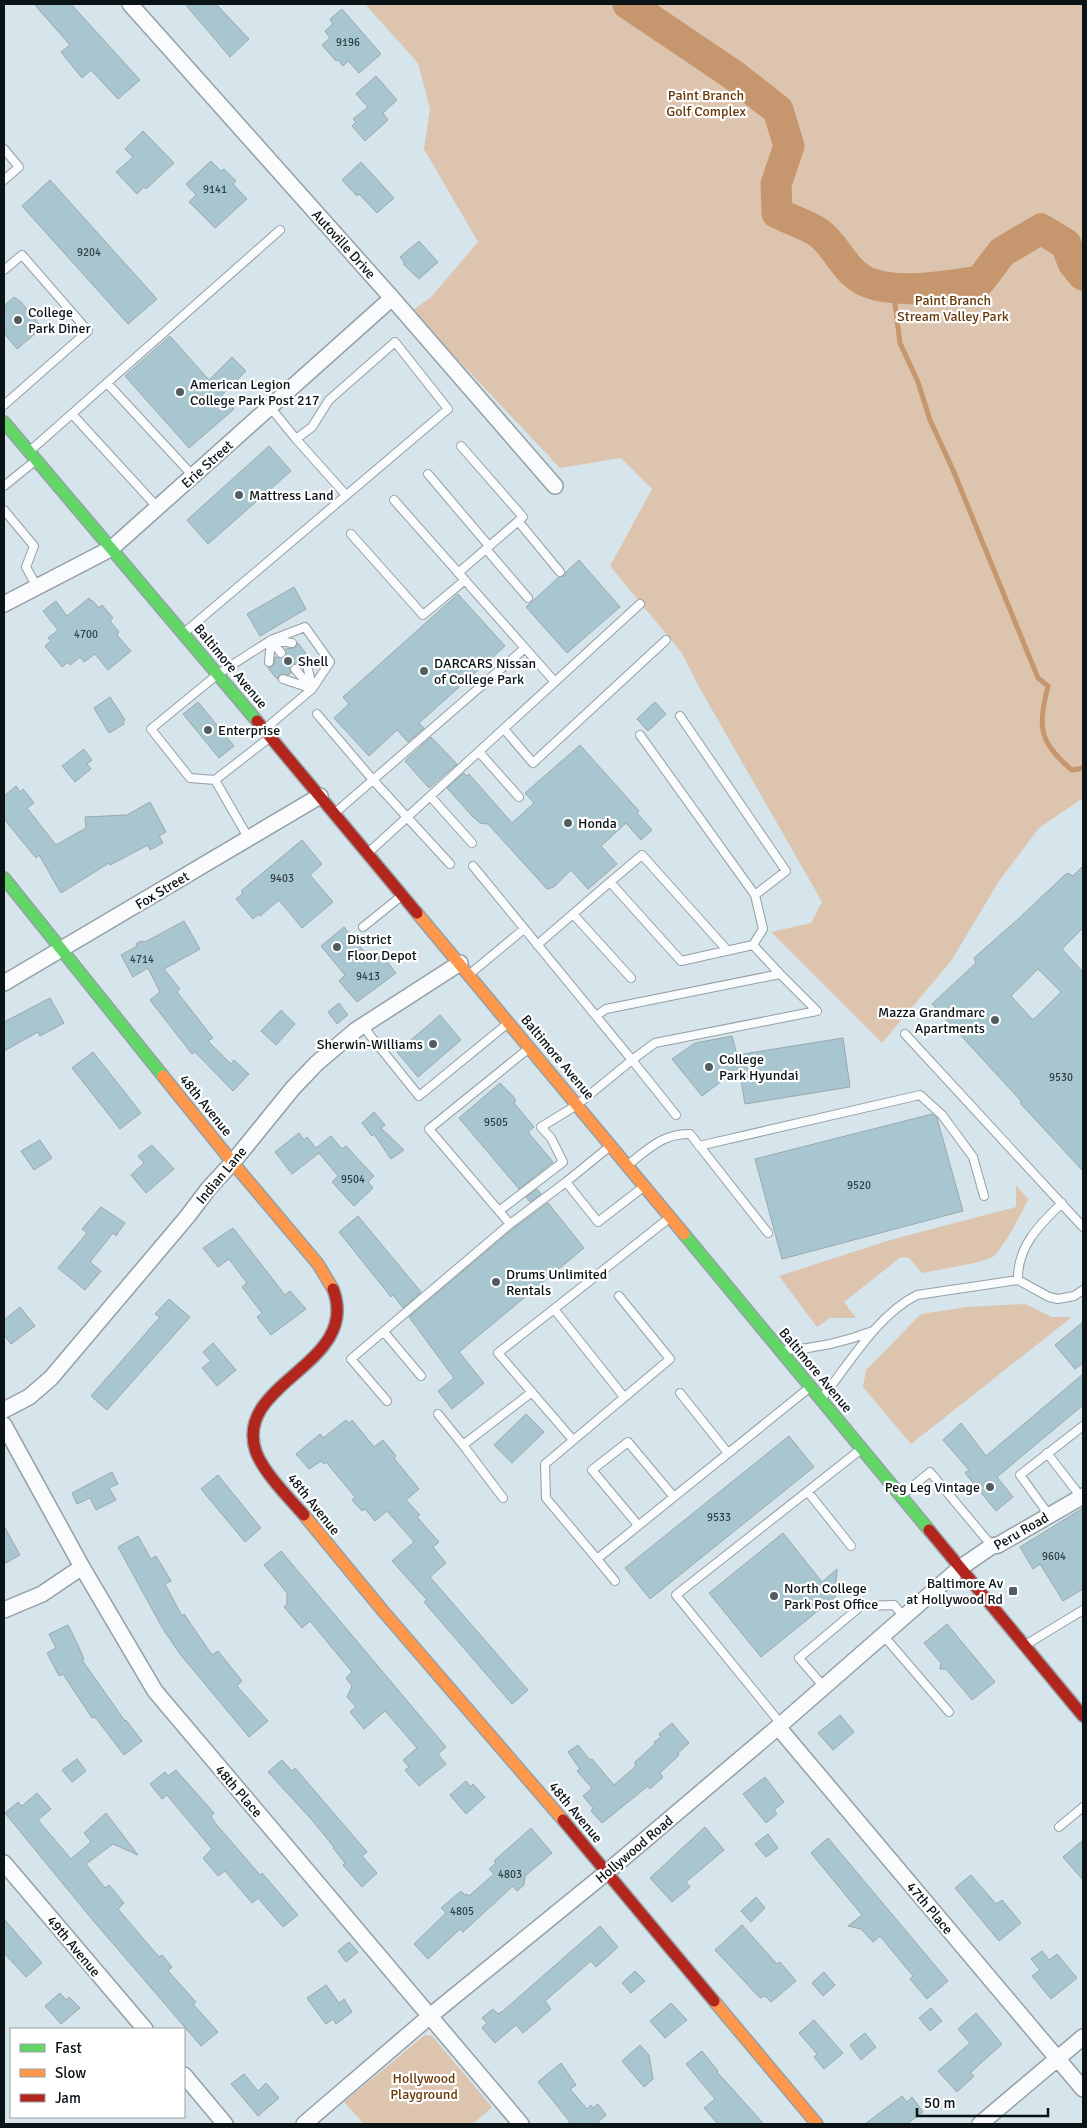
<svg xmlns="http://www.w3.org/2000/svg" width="1087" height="2128" font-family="Signika,sans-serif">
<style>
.green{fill:#ddc4af}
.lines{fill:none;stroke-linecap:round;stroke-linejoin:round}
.stream{stroke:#c6976e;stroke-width:5}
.river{stroke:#c6976e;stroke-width:31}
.building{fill:#a7c6d0;stroke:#9ca8ad;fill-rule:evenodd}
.lane-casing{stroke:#94a0a5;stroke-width:10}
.street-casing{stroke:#94a0a5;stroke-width:18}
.fast-casing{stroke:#94a0a5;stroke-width:14}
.slow-casing{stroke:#94a0a5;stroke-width:14}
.jam-casing{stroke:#94a0a5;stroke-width:14}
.lane{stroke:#f9fbfc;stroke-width:8}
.street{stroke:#f9fbfc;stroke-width:15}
.fast{stroke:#63d668;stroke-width:11}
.slow{stroke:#ff974d;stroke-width:11}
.jam{stroke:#b3261e;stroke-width:11}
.poi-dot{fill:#515d61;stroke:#fff;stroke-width:2}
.labels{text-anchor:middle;stroke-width:4.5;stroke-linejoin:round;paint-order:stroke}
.number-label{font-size:11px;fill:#314045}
.park-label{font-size:14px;fill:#693807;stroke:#fff}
.street-label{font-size:14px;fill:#0a1417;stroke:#fff}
.poi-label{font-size:14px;fill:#0a1417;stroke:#fff;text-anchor:start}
</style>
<rect width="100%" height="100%" fill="#d5e5eb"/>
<path class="green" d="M365,4H1083V798L1039,828L999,881L951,961L882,1043L771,932L811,923L822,902L699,687L682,653L610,566L652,489L621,458L560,468L412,311L431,297L478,242L424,149L430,109L418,63Z
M1016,1185L1028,1199C1022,1213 1005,1245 994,1256C985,1263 936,1270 922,1273L909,1258L901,1257L844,1302L856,1318H830L817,1327L779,1276L890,1240L1016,1207Z
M1025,1304L1052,1317H1072L911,1444L863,1387L866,1370L921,1314L967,1307Z
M425,2035L432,2036L492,2107L473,2124H364L344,2102Z"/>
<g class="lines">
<path class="stream" d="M893,288L900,343L918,382L930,420L953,470L1038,678L1048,686C1038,727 1038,742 1072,770L1083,768"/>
<path class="river" d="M628,4L732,74L778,110L789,146L776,184L777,213C791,220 807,225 819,233C837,246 845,273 867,282C898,295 948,286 980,281L1002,252L1041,229L1066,244L1073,263L1083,275"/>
</g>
<path class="building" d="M34,4H71L140,80L118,99L91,70L82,78L61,52L70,45Z
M185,4H216L249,39L230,57Z
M342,9L381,54L359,73L348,61L343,66L338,60L336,61L322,45L330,38L325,31L333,24L330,19Z
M376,76L397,100L383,113L388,120L365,141L352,126L356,122L353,119L368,107L356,94Z
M143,131L174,163L146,189L144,187L137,194L116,172L133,157L125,149Z
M211,161L221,171L224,169L236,181L233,184L247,199L215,228L189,202L196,195L186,184Z
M361,162L394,198L377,213L359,194L357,196L342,180Z
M50,180L157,299L128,324L22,206Z
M419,241L438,262L419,279L403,264L405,263L400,257Z
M14,297L21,302L42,328L17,349L4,333V306Z
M170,336L209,380L232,357L246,371L222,395L234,409L189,448L125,376Z
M269,446L291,471L208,544L187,520Z
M579,560L620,607L567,653L526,607L559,577L564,576L566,572Z
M294,587L306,609L260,636L247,614Z
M458,594L505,646L419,723L424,728L408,742L397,730L369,756L334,718L349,704L343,697Z
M89,598L91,601L92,600L99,608L102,605L113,618L110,621L119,632L117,635L131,651L108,670L95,654L84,662L80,657L70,665L68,662L62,667L45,646L51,641L48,638L58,630L43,611L56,601L67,616Z
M298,643L307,655L302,656L299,665L292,664L290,668L291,673L288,675H280L277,679L268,668L274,665L275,657L284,658L286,655L285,649L294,648Z
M110,697L125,720L123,722L124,724L109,733L94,708Z
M198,702L234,746L219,758L183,714Z
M655,702L666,714L648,731L637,719Z
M431,737L457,764L429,788L405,761Z
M580,745L639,811L637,813L652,830L641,840L626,823L601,846L617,864L588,889L571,870L554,887L547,889L488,824L480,823L472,816L447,788L464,773L467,776L469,774L512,823L534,803L525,793Z
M84,749L92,760L87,764L91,769L75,782L62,766Z
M16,786L20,792L23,789L34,803L27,808L56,845L86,828L85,817L127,815L150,802L166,832L159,836L163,843L150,850L148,845L110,865L109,863L61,893L39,855L36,858L4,819V796Z
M302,840L322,864L310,875L333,902L302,928L279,900L260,916L259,914L253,919L236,899L243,893L241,891Z
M1083,866V928L1062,949L1083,972V1171L1020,1103L1022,1102L932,1004L976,963L974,958L1017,920L1067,873L1073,876ZM1038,969L1061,992L1033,1020L1011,996Z
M184,921L200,949L164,969L180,989L177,992L213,1038L208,1041L231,1064L234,1060L249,1074L233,1091L195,1052L192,1054L150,1000L160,992L148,968L133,977L121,955L137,946L136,944L141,941L145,942Z
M344,927L367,955L371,952L374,955L379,951L396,973L357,1002L339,981L345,975L321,946Z
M50,998L64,1023L40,1036L38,1032L4,1051V1022Z
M339,1003L348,1015L337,1024L328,1012Z
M281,1010L295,1024L276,1045L261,1031Z
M440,1015L461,1040L418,1077L397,1052Z
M732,1036L737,1055L843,1038L850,1087L745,1104L739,1068L702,1096L672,1059L695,1043Z
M93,1052L141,1113L120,1129L72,1068Z
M500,1083L512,1095L516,1101L514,1103L534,1127L528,1132L553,1162L519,1189L459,1118Z
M374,1112L385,1125L381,1128L404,1150L391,1159L374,1134L372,1136L362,1123Z
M932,1114L937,1118L963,1211L782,1259L755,1159Z
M299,1133L304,1140L307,1137L316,1148L331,1136L342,1149L346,1146L374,1176L368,1182L373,1188L354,1206L332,1182L338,1176L319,1153L292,1174L275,1152Z
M40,1140L52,1158L34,1170L21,1151Z
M152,1145L174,1169L146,1193L131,1175L144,1163L138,1156Z
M537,1189L541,1194L530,1202L526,1197Z
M548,1203L584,1248L459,1352L484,1383L452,1409L438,1391L454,1378L409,1317L514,1228Z
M101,1207L125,1223L116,1236L113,1233L90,1262L101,1271L85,1290L58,1268L87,1233L82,1229Z
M358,1216L421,1292L403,1308L393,1295L391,1297L339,1232Z
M233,1228L285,1295L290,1291L306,1309L271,1335L257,1317L262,1313L242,1287L247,1283L229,1259L218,1267L203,1248Z
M169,1299L190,1317L107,1410L91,1396L160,1317L155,1314Z
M20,1307L35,1326L11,1344L4,1335V1320Z
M1083,1322V1363L1075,1369L1055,1345Z
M213,1343L236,1370L217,1386L202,1368L211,1361L203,1352Z
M1083,1374V1405L997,1477L1013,1497L996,1511L965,1473L969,1470L943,1440L961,1423L986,1456Z
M526,1414L544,1432L512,1463L494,1445Z
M346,1420L349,1423L352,1420L374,1447L383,1440L396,1456L394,1458L419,1489L406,1500L420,1515L417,1517L439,1542L433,1547L446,1563L430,1577L528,1690L512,1704L424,1602L427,1600L392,1561L414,1542L387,1511L375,1521L365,1509L362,1511L352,1500L355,1497L326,1462L324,1464L321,1461L309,1469L296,1454L320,1434L323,1438Z
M789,1436L814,1467L650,1599L625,1568Z
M112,1472L118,1484L109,1488L116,1500L96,1510L90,1498L77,1504L72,1493Z
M218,1475L261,1528L245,1542L201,1489Z
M1083,1508V1589L1063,1601L1040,1564L1033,1569L1020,1547Z
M4,1526L20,1555L4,1564Z
M783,1533L822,1582L837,1569L835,1597L761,1657L709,1593Z
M138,1536L151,1559L156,1556L171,1581L165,1584L182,1616L184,1614L212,1655L218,1651L242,1681L237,1686L268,1721L249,1737L180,1654L163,1629L118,1547Z
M281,1551L446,1747L438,1754L446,1764L419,1786L405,1770L409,1767L403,1760L417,1748L385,1711L364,1729L350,1712L356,1707L347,1697L352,1686L346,1678L352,1672L310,1621L302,1628L284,1607L287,1604V1593L264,1565Z
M947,1624L995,1682L972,1700L946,1669H940L941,1663L924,1643Z
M68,1625L77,1643L84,1659L82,1660L125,1721L126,1720L142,1741L124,1755L95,1717L92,1718L63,1674L59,1676L47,1653L56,1648L49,1634Z
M840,1715L854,1732L833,1750L818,1733Z
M672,1723L689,1743L678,1753L679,1755L660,1773L663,1777L650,1789L648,1786L602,1823L591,1811L593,1808L583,1796L592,1788L577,1771L580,1769L568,1752L578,1745L590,1760L592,1759L614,1785L635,1767V1762L655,1744L654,1742L661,1737L659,1734Z
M77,1759L86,1771L72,1782L62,1770Z
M282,1760L292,1771L295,1768L367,1852L362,1856L377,1873L362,1887L343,1865L345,1863L333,1848L334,1847L312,1820L268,1772Z
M176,1770L214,1813L211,1816L216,1824L260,1875L262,1873L298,1915L283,1927L258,1898L252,1903L225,1871L218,1876L203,1858L212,1849L167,1795L162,1799L150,1784L165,1772L168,1776Z
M765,1777L784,1802L774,1810L777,1814L766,1823L743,1794Z
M466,1781L471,1787L473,1784L485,1797L466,1814L450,1795Z
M37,1793L51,1809L38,1820L71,1859L91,1842L84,1833L106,1813L138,1855L113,1844L86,1864L105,1888L109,1885L124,1903L118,1909L159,1957L162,1955L172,1967L168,1971L196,2002L193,2004L218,2032L201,2046L91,1918L5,1813L18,1802L22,1806Z
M705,1827L724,1850L686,1882L690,1887L672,1902L650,1878Z
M531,1828L552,1853L525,1876L524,1885L517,1891L513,1886L463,1932L460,1929L428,1959L414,1944L446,1913L441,1908L461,1891L465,1895L467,1894L469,1896L494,1874L489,1869L496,1863L494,1861Z
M768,1834L778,1848L766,1857L755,1844Z
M828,1838L948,1981L927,1999L910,1979L913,1976L880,1936L873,1942L861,1929L848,1926L862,1915L811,1853Z
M1083,1840V1880L1063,1857Z
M971,1875L996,1904L1002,1900L1021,1923L999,1941L955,1888Z
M756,1897L765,1908L751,1922L741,1911Z
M4,1919L42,1963L26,1977L4,1953Z
M742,1925L777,1964L780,1962L796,1981L771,2002L765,1996L760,1998L715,1950Z
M600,1926L618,1947L596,1967L591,1961L545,2001L551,2009L523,2033L516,2025L495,2043L482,2028L487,2023L482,2018L493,2009L498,2014L503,2011Z
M349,1942L358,1952L346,1962L338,1951Z
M1042,1951L1049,1960L1057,1954L1077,1978L1051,1999L1032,1976L1040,1970L1031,1959Z
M635,1971L645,1981L631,1993L622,1983Z
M824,1972L835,1985L823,1996L812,1983Z
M326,1985L339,2003L344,1999L352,2012L336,2024L333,2019L326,2024L325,2023L307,1998Z
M60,1993L66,2000L69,1997L80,2008L61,2024L45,2006Z
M671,2003L687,2020L665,2038L650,2021Z
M931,2008L942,2021L930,2031L919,2018Z
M976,2013L1002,2044L970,2073L974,2076L957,2092L938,2071L970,2043L958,2029Z
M814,2020L843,2053L824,2069L814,2057L817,2054L799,2033Z
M865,2033L876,2047L861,2060L850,2045Z
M640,2045L649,2055L653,2079L644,2087L622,2061Z
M702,2051L718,2071L717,2072L764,2124H718L704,2108L715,2099L686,2064Z
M561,2063L576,2085L570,2089L587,2109L591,2105L593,2108L598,2104L606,2115L598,2122L600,2124H567L570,2122L538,2082Z
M244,2074L258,2091L266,2083L279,2098L258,2116L231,2084Z
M902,2096L907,2102L912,2097L923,2112L907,2124H865Z"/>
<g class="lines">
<defs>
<path id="lane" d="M4,149L19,167L4,180
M4,270L22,255L88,331L4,405
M107,383L194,477
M72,414L158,508
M296,439L346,495
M31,450L280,230
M428,474L489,546
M4,486L35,461
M394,500L555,682
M4,510L34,546L26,567L37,587
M518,521L560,572
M351,534L423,615L465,580
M486,549L528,598
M458,573L523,517L461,446
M185,632L448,409L395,342L329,400L312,427L296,439L270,407
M271,640L305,627L330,662L312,689
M272,640L292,643
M306,660L312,687
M269,662L271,640
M283,679L310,688
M317,714L373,780L450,864
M680,716L786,871L755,895
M266,728L312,689L295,669
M504,729L533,763L666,640
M640,735L755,895L763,929L753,945
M269,738L215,780L190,778L151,729L218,674L271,640L281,653
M479,752L519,797
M215,780L249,839
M430,796L472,843
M336,812L525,648
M368,853L640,604
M473,866L632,1060L655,1043L817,1011L780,974
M573,914L631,978
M363,927L399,898
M537,945L610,882
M471,973L524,929
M596,1016L606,1009L780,974L753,945L681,961L610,882L642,855L727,950
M364,1025L369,1034L419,1096L507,1024
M905,1034L1083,1227
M699,1146L920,1095L942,1115L973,1157L984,1196
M609,1147L566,1182L598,1222L642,1188
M629,1164C648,1149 664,1133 690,1134L768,1233
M499,1211L563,1162L551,1138L541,1127L577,1105L632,1060L676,1115
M510,1224L429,1129L528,1049
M1018,1280C1017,1247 1039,1225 1062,1203
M554,1309L498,1353L573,1440
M384,1332L421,1376
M787,1350C818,1348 845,1342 873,1331
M680,1393L728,1453
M624,1397L554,1309L668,1219
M822,1398C849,1364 878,1314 917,1295L1018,1280L1049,1297L1058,1299L1074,1296L1083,1290
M387,1401L351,1359L510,1224L566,1182
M438,1414L463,1445
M1047,1453L1081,1497
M808,1492L851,1546
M902,1495L930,1472L992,1546
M503,1498L463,1445L532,1392
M1049,1515L1020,1475L1083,1426
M638,1525L592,1470L628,1442L674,1497
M597,1559L546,1498L545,1464L670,1359L619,1296
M615,1581L597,1559L809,1388
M883,1635L949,1712
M1027,1644L1083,1610
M824,1687L799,1658L861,1606L894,1605L904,1617
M781,1724L676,1595L860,1450
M1059,1827L1083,1807"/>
<path id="street" d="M130,4L392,298L555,486
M4,604L112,548L392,298
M4,983L320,796
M4,1410L29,1397L51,1378L187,1217L209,1188L233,1162L293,1088L317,1063L356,1030L460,963
M4,1425L82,1567L155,1691L521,2124
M4,1610L42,1594L82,1567
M778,1727L1083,2089
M4,1863L145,2029
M184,2075L225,2124
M304,2124L430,2016L607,1872L778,1727L960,1568L992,1546L998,1545L1083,1496
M980,2124L1083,2037"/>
<path id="fast" d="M4,422L257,721
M4,878L163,1076
M684,1234L929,1530"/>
<path id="slow" d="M417,913L684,1234
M163,1076L233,1163L318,1264L333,1289
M304,1515L383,1611L563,1820
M714,2001L817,2124"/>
<path id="jam" d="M257,721L417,913
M304,1515C289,1498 264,1473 256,1452C232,1382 362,1365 333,1289
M929,1530L1083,1716
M563,1820L714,2001"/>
</defs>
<use href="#lane" class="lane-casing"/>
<use href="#street" class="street-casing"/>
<use href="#fast" class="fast-casing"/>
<use href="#slow" class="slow-casing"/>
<use href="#jam" class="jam-casing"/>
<use href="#lane" class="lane"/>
<use href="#street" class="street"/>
<use href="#fast" class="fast"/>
<use href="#slow" class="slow"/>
<use href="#jam" class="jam"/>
</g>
<g class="poi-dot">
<circle cx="18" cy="320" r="5"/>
<circle cx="180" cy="392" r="5"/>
<circle cx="239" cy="495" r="5"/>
<circle cx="288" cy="661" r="5"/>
<circle cx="424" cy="671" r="5"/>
<circle cx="208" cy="730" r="5"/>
<circle cx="568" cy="823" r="5"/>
<circle cx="337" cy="947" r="5"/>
<circle cx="995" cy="1020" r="5"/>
<circle cx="433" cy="1044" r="5"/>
<circle cx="709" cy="1067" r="5"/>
<circle cx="496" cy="1282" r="5"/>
<circle cx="990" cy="1487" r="5"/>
<rect x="1008" y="1586" width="10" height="10" rx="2.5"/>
<circle cx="774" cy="1596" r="5"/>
</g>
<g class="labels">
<g class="number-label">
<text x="348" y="46">9196</text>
<text x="215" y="193">9141</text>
<text x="89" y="256">9204</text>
<text x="86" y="638">4700</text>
<text x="282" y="882">9403</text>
<text x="142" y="963">4714</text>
<text x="368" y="980">9413</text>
<text x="1061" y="1081">9530</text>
<text x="496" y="1126">9505</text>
<text x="353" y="1183">9504</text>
<text x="859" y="1189">9520</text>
<text x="719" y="1521">9533</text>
<text x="1054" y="1560">9604</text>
<text x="510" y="1878">4803</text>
<text x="462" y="1915">4805</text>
</g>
<g class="park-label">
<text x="706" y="100">Paint Branch<tspan x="706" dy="16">Golf Complex</tspan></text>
<text x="953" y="305">Paint Branch<tspan x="953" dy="16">Stream Valley Park</tspan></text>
<text x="424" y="2083">Hollywood<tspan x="424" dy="16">Playground</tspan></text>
</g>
<g class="street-label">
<text transform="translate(344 244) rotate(48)" y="5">Autoville Drive</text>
<text transform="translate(207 464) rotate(-42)" y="5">Erie Street</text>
<text transform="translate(231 666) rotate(50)" y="5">Baltimore Avenue</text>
<text transform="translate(162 890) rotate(-31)" y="5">Fox Street</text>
<text transform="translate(558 1057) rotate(50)" y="5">Baltimore Avenue</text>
<text transform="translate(206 1105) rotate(51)" y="5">48th Avenue</text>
<text transform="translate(221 1175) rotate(-50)" y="5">Indian Lane</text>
<text transform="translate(816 1370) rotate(50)" y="5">Baltimore Avenue</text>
<text transform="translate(314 1504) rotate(51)" y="5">48th Avenue</text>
<text transform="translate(1021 1531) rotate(-30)" y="5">Peru Road</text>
<text transform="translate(239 1791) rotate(49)" y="5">48th Place</text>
<text transform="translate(576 1812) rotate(50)" y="5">48th Avenue</text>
<text transform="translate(634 1849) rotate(-40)" y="5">Hollywood Road</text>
<text transform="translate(930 1908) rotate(50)" y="5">47th Place</text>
<text transform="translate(74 1946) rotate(50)" y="5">49th Avenue</text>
</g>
<g class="poi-label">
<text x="28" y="317">College<tspan x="28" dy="16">Park Diner</tspan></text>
<text x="190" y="389">American Legion<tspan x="190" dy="16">College Park Post 217</tspan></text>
<text x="249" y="500">Mattress Land</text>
<text x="298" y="666">Shell</text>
<text x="434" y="668">DARCARS Nissan<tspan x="434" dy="16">of College Park</tspan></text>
<text x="218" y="735">Enterprise</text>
<text x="578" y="828">Honda</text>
<text x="347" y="944">District<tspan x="347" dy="16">Floor Depot</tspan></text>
<text x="985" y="1017" text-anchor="end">Mazza Grandmarc<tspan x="985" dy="16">Apartments</tspan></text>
<text x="423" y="1049" text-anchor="end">Sherwin-Williams</text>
<text x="719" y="1064">College<tspan x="719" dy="16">Park Hyundai</tspan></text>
<text x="506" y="1279">Drums Unlimited<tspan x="506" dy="16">Rentals</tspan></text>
<text x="980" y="1492" text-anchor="end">Peg Leg Vintage</text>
<text x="1003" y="1588" text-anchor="end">Baltimore Av<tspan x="1003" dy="16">at Hollywood Rd</tspan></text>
<text x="784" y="1593">North College<tspan x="784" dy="16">Park Post Office</tspan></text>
</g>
</g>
<rect width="1087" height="2128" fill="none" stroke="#0a1417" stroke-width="10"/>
<rect x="10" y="2028" width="175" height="90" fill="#ffffff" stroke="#9da1a2"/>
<rect x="20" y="2044" width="25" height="8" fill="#63d668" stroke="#9da1a2"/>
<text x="55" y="2053" font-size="15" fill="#0a1417">Fast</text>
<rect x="20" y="2069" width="25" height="8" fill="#ff974d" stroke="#9da1a2"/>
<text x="55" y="2078" font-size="15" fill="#0a1417">Slow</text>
<rect x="20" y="2094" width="25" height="8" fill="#b3261e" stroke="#9da1a2"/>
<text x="55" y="2103" font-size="15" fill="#0a1417">Jam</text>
<path d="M917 2108v8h131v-8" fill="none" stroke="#0a1417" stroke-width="2.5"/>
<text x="924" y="2108" font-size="15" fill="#0a1417" stroke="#ffffff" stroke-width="4" paint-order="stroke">50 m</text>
</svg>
